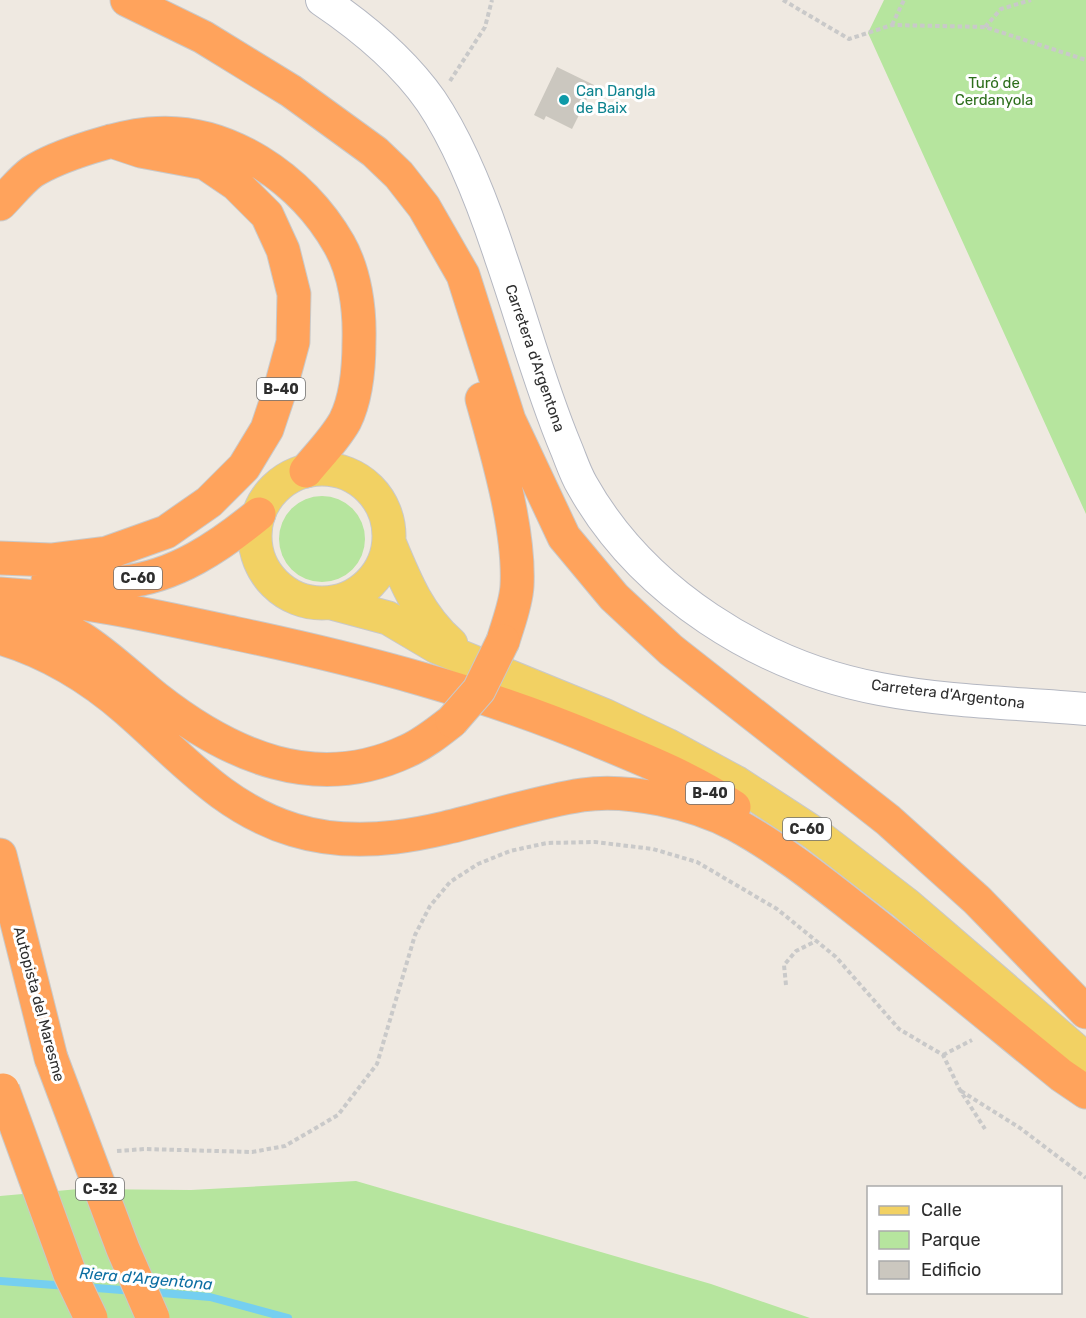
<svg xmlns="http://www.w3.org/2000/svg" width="1086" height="1318" font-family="Rubik,sans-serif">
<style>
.green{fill:#b6e59e}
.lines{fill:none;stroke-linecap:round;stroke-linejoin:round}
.stream{stroke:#75cff0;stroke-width:8}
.building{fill:#cbc7bf}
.tertiary-casing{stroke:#b4b7c1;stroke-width:34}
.primary-casing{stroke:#c9c9c9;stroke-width:35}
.motorway-casing{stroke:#c9c9c9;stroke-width:35}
.path{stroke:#c9c9c9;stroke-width:4;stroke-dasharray:4.5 3;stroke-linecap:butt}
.tertiary{stroke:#fff;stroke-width:32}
.primary{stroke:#f2d163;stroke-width:33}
.motorway{stroke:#ffa35c;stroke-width:33}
.motorway-bridge-casing{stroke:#c9c9c9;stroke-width:35;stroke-linecap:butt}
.motorway-bridge{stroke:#ffa35c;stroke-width:33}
.culture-dot{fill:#0f9aa8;stroke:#fff;stroke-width:2}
.labels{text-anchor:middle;stroke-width:6;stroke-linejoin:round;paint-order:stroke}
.shield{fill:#fff;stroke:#6d6d6d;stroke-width:1.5}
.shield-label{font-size:14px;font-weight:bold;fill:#2e2e2e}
.park-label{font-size:15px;fill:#2c6e1b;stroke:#fff}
.culture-label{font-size:15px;fill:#0d838f;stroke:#fff;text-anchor:start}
.street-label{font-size:15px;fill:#2e2e2e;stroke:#fff}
.water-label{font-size:16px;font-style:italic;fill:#0d6fa3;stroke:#fff}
</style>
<rect width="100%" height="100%" fill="#efe9e1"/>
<path class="green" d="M884,0H1086V514L868,33Z
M279 539a43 43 0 1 1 86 0a43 43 0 1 1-86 0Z
M356,1181L711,1284L810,1318H0V1196L79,1189L191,1190Z"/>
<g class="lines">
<path class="stream" d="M0,1281L68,1286
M84,1287L134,1291
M150,1292L210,1297L288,1318"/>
</g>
<path class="building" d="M557,67L594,85L572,129L546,116L544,120L534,115Z"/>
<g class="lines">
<defs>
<path id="tertiary" d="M322,0C362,27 403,61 431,101C460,144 485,209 501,258C523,321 540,386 566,448C571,460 575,473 582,485C642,592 761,667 880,689C948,702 1018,703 1086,709"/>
<path id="primary" d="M255 536a67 67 0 1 1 134 0a67 67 0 1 1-134 0Z
M389,542C405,581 419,616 451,644
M332,603L388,618L437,647L606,716L667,745L737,783L814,833L906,904L1086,1059"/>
<path id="motorway" d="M127,0L203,37L291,91L375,152L399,175L424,207L463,275L509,420L564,537L614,597L671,650L888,820L977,900L1086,1012
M0,204C10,194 21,180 32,172C49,161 72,153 91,147C110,141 129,136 149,134C226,126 302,179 339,244C355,272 360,309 359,341C359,367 357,397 345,421C335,439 319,455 306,471
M482,399C497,453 520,530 517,586C516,604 508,624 503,641
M0,558L51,560L107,553L166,532L209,502L244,467L267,429L280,390L293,342L294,294L283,250L267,215L236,184L205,163L141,151L111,141
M48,580C73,581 99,584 123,582C175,577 220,546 259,514
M0,594C80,599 159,617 238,634C361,660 483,692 599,741C645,760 692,779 734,807
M0,609C26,616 58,624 81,638C108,655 131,678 156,698C230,756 316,794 407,751C423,744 438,732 452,721
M0,638C46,651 91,678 127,710C180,756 224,809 294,830C392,860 486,810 582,795C628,788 695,803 736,825C782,850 825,885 866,917C932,969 996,1022 1061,1075L1086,1092
M0,855L51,1058"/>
</defs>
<use href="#tertiary" class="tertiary-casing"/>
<use href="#primary" class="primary-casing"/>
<use href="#motorway" class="motorway-casing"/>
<path class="path" d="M783,0L849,39L892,25L985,27L1086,60
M892,25L904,0
M985,27L1001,9L1031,0
M450,81L485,27L492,0
M786,985L784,965L796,951L816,941
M943,1055L972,1040
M961,1091L1020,1128L1086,1178
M117,1151L145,1149L252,1152L285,1146L338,1115L377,1064L415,935L430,906L450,882L478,864L510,851L547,843L595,842L653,849L697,862L777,909L836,957L899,1029L943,1055L960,1090L985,1129"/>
<use href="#tertiary" class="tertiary"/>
<use href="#primary" class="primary"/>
<use href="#motorway" class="motorway"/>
<defs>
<path id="motorway-bridge" d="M452,721L479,690L503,641
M51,1058L123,1249L153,1318
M3,1090L70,1274L91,1318"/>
</defs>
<use href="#motorway-bridge" class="motorway-bridge-casing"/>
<use href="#motorway-bridge" class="motorway-bridge"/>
</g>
<circle class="culture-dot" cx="564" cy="100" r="6"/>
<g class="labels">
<g class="shield">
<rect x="257" y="378" width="48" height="22" rx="4.5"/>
<rect x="114" y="567" width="48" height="22" rx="4.5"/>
<rect x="686" y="782" width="48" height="22" rx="4.5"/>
<rect x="783" y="818" width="48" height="22" rx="4.5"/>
<rect x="76" y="1178" width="48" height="22" rx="4.5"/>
</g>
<g class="shield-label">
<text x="281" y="394">B-40</text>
<text x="138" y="583">C-60</text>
<text x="710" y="798">B-40</text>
<text x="807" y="834">C-60</text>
<text x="100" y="1194">C-32</text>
</g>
<g class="park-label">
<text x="994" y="88">Turó de<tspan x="994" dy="17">Cerdanyola</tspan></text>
</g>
<g class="culture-label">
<text x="576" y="96">Can Dangla<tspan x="576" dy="17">de Baix</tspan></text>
</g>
<g class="street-label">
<text transform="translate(535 358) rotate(71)" y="5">Carretera d'Argentona</text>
<text transform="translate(948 694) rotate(7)" y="5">Carretera d'Argentona</text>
<text transform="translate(39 1004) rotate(75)" y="5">Autopista del Maresme</text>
</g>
<g class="water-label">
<text transform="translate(146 1278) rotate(5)" y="6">Riera d'Argentona</text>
</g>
</g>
<rect x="867" y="1186" width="195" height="108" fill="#ffffff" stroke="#ababab" stroke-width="1.5"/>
<rect x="879" y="1206" width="30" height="9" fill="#f2d163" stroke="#ababab" stroke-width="1.5"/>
<text x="921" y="1216" font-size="18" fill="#2e2e2e">Calle</text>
<rect x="879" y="1231" width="30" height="18" fill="#b6e59e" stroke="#ababab" stroke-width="1.5"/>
<text x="921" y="1246" font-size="18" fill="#2e2e2e">Parque</text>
<rect x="879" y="1261" width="30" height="18" fill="#cbc7bf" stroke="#ababab" stroke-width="1.5"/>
<text x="921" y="1276" font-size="18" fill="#2e2e2e">Edificio</text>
</svg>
